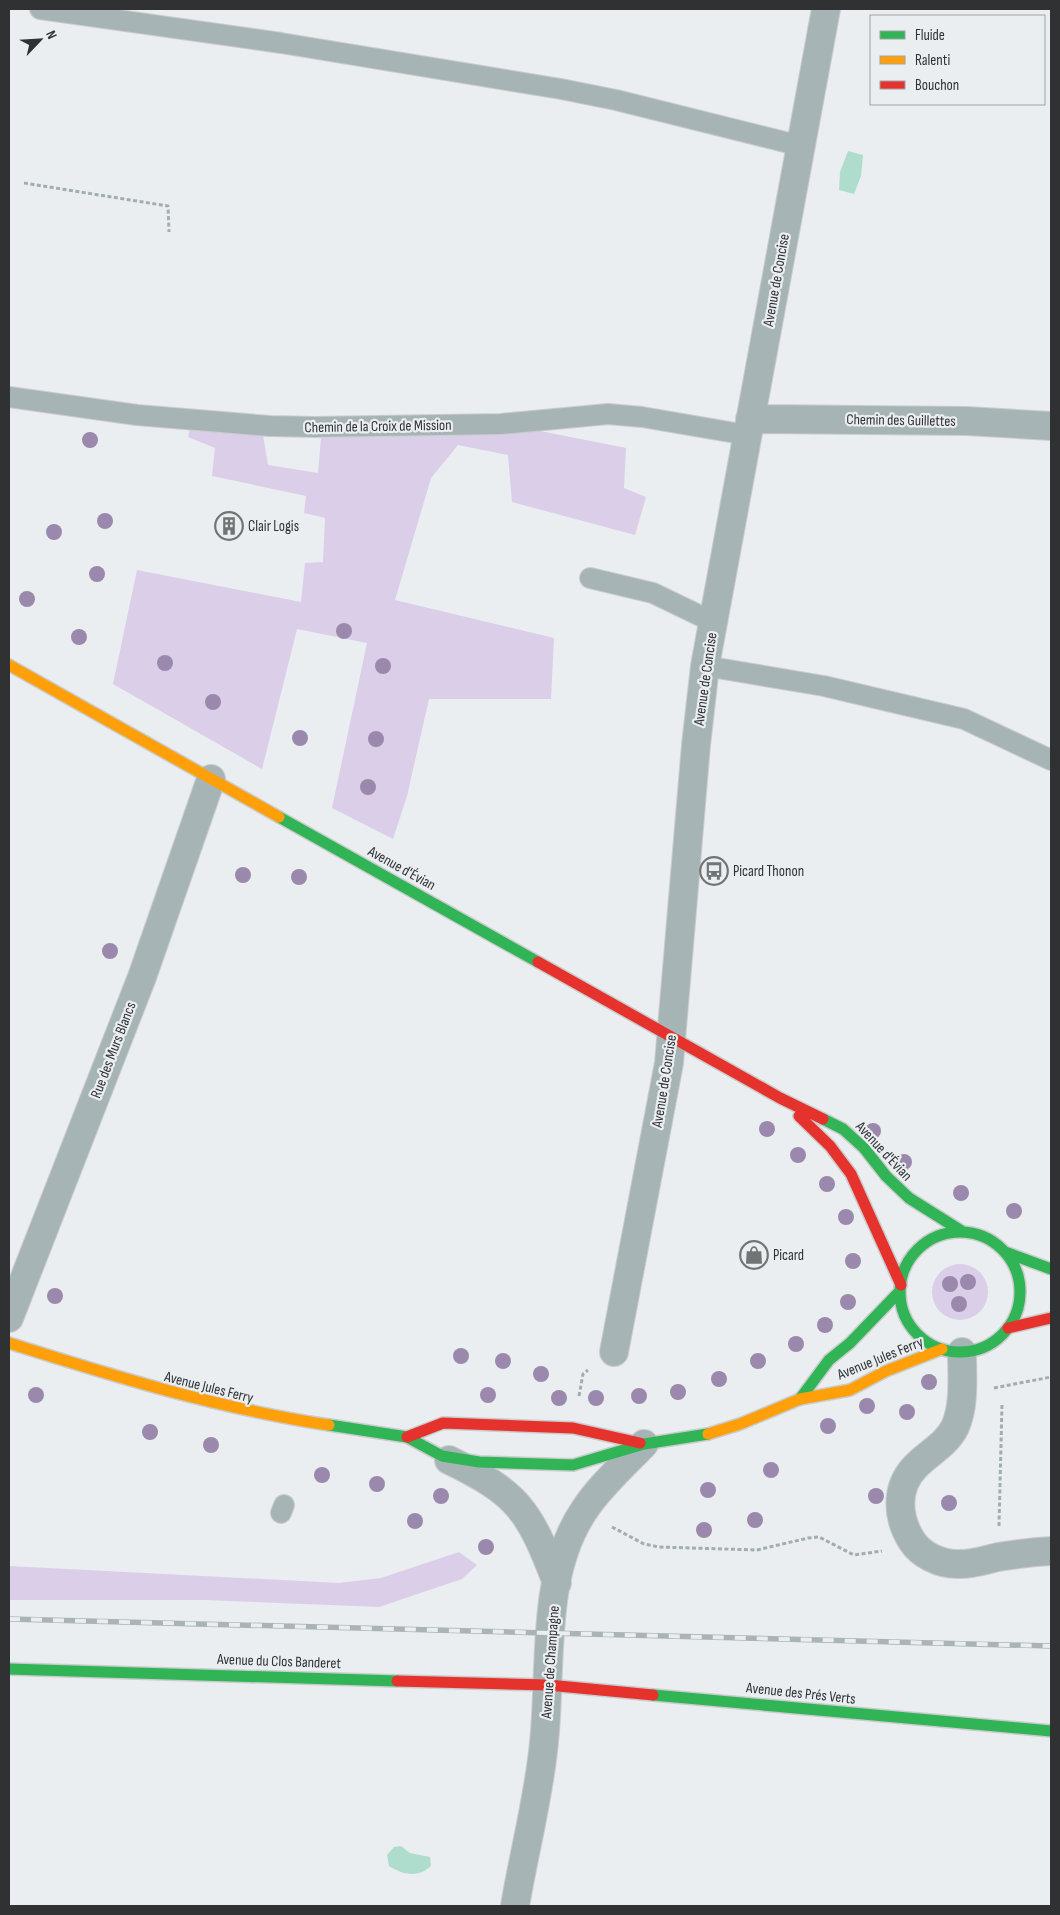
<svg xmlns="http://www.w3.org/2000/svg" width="1060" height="1915" font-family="'Sofia Sans Condensed',sans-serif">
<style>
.green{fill:#dacee9}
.water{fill:#aeddcd}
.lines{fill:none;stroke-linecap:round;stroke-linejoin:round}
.lane-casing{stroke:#cacccd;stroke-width:22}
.street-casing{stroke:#cacccd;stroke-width:30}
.fast-casing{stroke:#cacccd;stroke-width:14}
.slow-casing{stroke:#cacccd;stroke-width:14}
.jam-casing{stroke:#cacccd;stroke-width:14}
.path{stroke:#a2adae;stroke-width:3;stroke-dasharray:4 2.5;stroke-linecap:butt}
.lane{stroke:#a7b4b6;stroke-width:20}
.street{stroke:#a7b4b6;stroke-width:28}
.fast{stroke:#30b455;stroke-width:11}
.slow{stroke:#ff9f0a;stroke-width:11}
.jam{stroke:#e5322d;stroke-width:11}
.rail-casing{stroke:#abb4b5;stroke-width:5.5}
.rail{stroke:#eaeef1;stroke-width:4;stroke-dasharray:11;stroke-linecap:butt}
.tree{fill:#9a89ac}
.labels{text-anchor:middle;stroke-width:4.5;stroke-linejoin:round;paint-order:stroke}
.street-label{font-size:15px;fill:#2f3132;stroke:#eaeef1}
.poi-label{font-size:15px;fill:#2f3132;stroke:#eaeef1;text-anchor:start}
</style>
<rect width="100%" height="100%" fill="#ebeef0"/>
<path class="green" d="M190,429L263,435L268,465L318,473L321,438L535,430L626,448L624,488L646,497L635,535L512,502L508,455L458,445L431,478L395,600L554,638L551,699H429L407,796L393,839L332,808L367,643L297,629L262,769L113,684L137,570L301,602L305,563L323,562L325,518L304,513L306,496L212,476L215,448L188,437Z
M932 1292a28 28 0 1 1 56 0a28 28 0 1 1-56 0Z
M459,1552L477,1565L462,1579L379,1607L204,1600H9V1566L339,1583L381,1578Z"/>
<path class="water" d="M848,151L863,155L861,176L854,194L839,190L840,172Z
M401,1846L410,1853L430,1857L431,1866C418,1878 403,1875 389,1866L387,1855L394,1847Z"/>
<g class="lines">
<defs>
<path id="lane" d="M40,9L281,43L561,89L616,100L801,146
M9,397L137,415L270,426L315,427L501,424L608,414L642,417L747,435
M590,578L653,593L713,622
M705,666L824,686L964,719L1051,760
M281,1513L284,1505"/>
<path id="street" d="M750,419L967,421L1051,426
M9,1318L142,977L211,779
M614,1352L669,1063L696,745L705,666L826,9
M962,1352C962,1376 965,1405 955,1427C946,1445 928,1453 915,1467C895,1488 897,1518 912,1541C921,1555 940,1564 957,1564C971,1565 985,1560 998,1557C1016,1554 1033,1552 1051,1551
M449,1460C519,1494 529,1510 557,1583
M515,1906C524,1852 539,1797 544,1742C552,1667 540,1574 585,1509C601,1485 624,1465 644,1444"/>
<path id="fast" d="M279,817L538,962
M823,1119L843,1129L864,1148L886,1176L909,1198L963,1232
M900 1292a60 60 0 1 1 120 0a60 60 0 1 1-120 0Z
M1005,1252L1051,1269
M800,1399L829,1360L850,1343L900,1291
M329,1425L407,1437L442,1456L479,1462L573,1465L644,1444L708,1434
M9,1669L397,1681
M653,1695L1051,1731"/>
<path id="slow" d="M9,665L279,817
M9,1343C116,1377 217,1408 329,1425
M708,1434L740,1424L800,1399L850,1390L886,1371L942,1349"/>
<path id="jam" d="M538,962L780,1098L823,1119
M799,1116L830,1146L851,1174L901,1285
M1008,1328L1051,1318
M407,1437L443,1423L573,1428L640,1443
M397,1681L548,1685L653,1695"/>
</defs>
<use href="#lane" class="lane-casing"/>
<use href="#street" class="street-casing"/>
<use href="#fast" class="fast-casing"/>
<use href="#slow" class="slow-casing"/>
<use href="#jam" class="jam-casing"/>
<path class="path" d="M24,183L168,206L169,232
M994,1388L1051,1377
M579,1396L583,1374L588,1370
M999,1526L1002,1404
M612,1527L644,1544L659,1547L757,1550L808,1538L819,1537L854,1555L882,1551"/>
<use href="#lane" class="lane"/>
<use href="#street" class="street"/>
<use href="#fast" class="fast"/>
<use href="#slow" class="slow"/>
<use href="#jam" class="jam"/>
<defs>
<path id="rail" d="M9,1619L1051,1646"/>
</defs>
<use href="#rail" class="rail-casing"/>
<use href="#rail" class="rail"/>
</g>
<g class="tree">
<circle cx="90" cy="440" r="8"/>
<circle cx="105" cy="521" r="8"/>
<circle cx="54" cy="532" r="8"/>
<circle cx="97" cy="574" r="8"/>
<circle cx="27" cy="599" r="8"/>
<circle cx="344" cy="631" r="8"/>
<circle cx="79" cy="637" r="8"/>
<circle cx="165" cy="663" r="8"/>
<circle cx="383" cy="666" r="8"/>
<circle cx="213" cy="702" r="8"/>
<circle cx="300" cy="738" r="8"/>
<circle cx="376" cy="739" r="8"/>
<circle cx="368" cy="787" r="8"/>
<circle cx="243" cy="875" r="8"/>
<circle cx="299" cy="877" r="8"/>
<circle cx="110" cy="951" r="8"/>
<circle cx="767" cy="1129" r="8"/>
<circle cx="873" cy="1131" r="8"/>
<circle cx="798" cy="1155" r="8"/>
<circle cx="904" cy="1162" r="8"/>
<circle cx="827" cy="1184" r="8"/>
<circle cx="961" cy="1193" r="8"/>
<circle cx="1014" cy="1211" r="8"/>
<circle cx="846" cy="1217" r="8"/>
<circle cx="853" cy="1261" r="8"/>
<circle cx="968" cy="1282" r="8"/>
<circle cx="950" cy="1284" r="8"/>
<circle cx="55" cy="1296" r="8"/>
<circle cx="848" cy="1302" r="8"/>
<circle cx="959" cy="1304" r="8"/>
<circle cx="825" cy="1325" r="8"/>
<circle cx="796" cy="1344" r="8"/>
<circle cx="461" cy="1356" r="8"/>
<circle cx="503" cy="1361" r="8"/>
<circle cx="758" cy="1361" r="8"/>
<circle cx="541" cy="1374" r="8"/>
<circle cx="719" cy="1379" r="8"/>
<circle cx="929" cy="1382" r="8"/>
<circle cx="678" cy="1392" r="8"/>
<circle cx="36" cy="1395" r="8"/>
<circle cx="488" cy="1395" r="8"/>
<circle cx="639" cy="1396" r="8"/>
<circle cx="559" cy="1398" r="8"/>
<circle cx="596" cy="1398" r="8"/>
<circle cx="867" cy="1406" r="8"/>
<circle cx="907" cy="1412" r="8"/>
<circle cx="828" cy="1426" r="8"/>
<circle cx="150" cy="1432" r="8"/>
<circle cx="211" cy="1445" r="8"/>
<circle cx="771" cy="1470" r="8"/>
<circle cx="322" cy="1475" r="8"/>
<circle cx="377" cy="1484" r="8"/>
<circle cx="708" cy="1490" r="8"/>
<circle cx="441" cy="1496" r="8"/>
<circle cx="876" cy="1496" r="8"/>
<circle cx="949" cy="1503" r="8"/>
<circle cx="755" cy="1520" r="8"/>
<circle cx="415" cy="1521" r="8"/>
<circle cx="704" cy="1530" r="8"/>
<circle cx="486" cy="1547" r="8"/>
</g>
<defs>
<symbol id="building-ring" viewBox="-11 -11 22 22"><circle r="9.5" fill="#eaeef1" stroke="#717374" stroke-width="1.5"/><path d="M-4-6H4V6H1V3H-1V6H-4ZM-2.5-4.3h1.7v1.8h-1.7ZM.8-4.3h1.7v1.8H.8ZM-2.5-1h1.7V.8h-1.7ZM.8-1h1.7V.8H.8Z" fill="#717374"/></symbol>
<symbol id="bus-ring" viewBox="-11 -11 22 22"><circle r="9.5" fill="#eaeef1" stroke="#717374" stroke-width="1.5"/><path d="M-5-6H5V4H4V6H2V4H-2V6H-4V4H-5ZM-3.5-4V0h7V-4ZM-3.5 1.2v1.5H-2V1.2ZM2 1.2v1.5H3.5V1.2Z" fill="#717374"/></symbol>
<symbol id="shop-ring" viewBox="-11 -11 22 22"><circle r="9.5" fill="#eaeef1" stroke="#717374" stroke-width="1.5"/><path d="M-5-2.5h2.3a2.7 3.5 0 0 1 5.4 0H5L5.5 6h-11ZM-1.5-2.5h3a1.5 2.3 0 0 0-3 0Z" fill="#717374"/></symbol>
</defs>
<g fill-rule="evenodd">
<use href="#building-ring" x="213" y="510" width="32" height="32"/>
<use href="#bus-ring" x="698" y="855" width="32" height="32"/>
<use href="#shop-ring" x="738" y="1239" width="32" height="32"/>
</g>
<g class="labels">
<g class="street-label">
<text transform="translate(776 280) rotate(-80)" y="5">Avenue de Concise</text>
<text transform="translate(901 420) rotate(1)" y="5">Chemin des Guillettes</text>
<text transform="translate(378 426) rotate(-1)" y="5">Chemin de la Croix de Mission</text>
<text transform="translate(705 679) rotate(-82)" y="5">Avenue de Concise</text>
<text transform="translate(402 868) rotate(29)" y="5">Avenue d'Évian</text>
<text transform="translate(113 1050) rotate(-69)" y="5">Rue des Murs Blancs</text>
<text transform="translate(664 1081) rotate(-81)" y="5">Avenue de Concise</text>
<text transform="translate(884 1151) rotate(47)" y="5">Avenue d'Évian</text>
<text transform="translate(880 1358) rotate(-22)" y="5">Avenue Jules Ferry</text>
<text transform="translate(209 1387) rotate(14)" y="5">Avenue Jules Ferry</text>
<text transform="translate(279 1661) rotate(2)" y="5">Avenue du Clos Banderet</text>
<text transform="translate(550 1662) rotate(-86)" y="5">Avenue de Champagne</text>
<text transform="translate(801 1693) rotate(6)" y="5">Avenue des Prés Verts</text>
</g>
<g class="poi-label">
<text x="248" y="531">Clair Logis</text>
<text x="733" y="876">Picard Thonon</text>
<text x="773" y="1260">Picard</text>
</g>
</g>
<rect width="1060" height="1915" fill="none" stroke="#2f3132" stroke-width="20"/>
<rect x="870" y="15" width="175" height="90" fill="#eaeef1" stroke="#9fa2a5"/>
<rect x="880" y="31" width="25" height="8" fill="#30b455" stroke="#9fa2a5"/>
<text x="915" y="40" font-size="15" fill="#2f3132">Fluide</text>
<rect x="880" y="56" width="25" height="8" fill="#ff9f0a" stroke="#9fa2a5"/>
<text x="915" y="65" font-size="15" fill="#2f3132">Ralenti</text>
<rect x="880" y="81" width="25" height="8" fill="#e5322d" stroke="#9fa2a5"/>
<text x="915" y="90" font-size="15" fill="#2f3132">Bouchon</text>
<g transform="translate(40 40) rotate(65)" stroke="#eaeef1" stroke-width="4" paint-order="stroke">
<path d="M0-4L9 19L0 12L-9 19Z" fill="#2f3132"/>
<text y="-8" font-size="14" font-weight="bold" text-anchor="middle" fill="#2f3132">N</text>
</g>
</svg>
